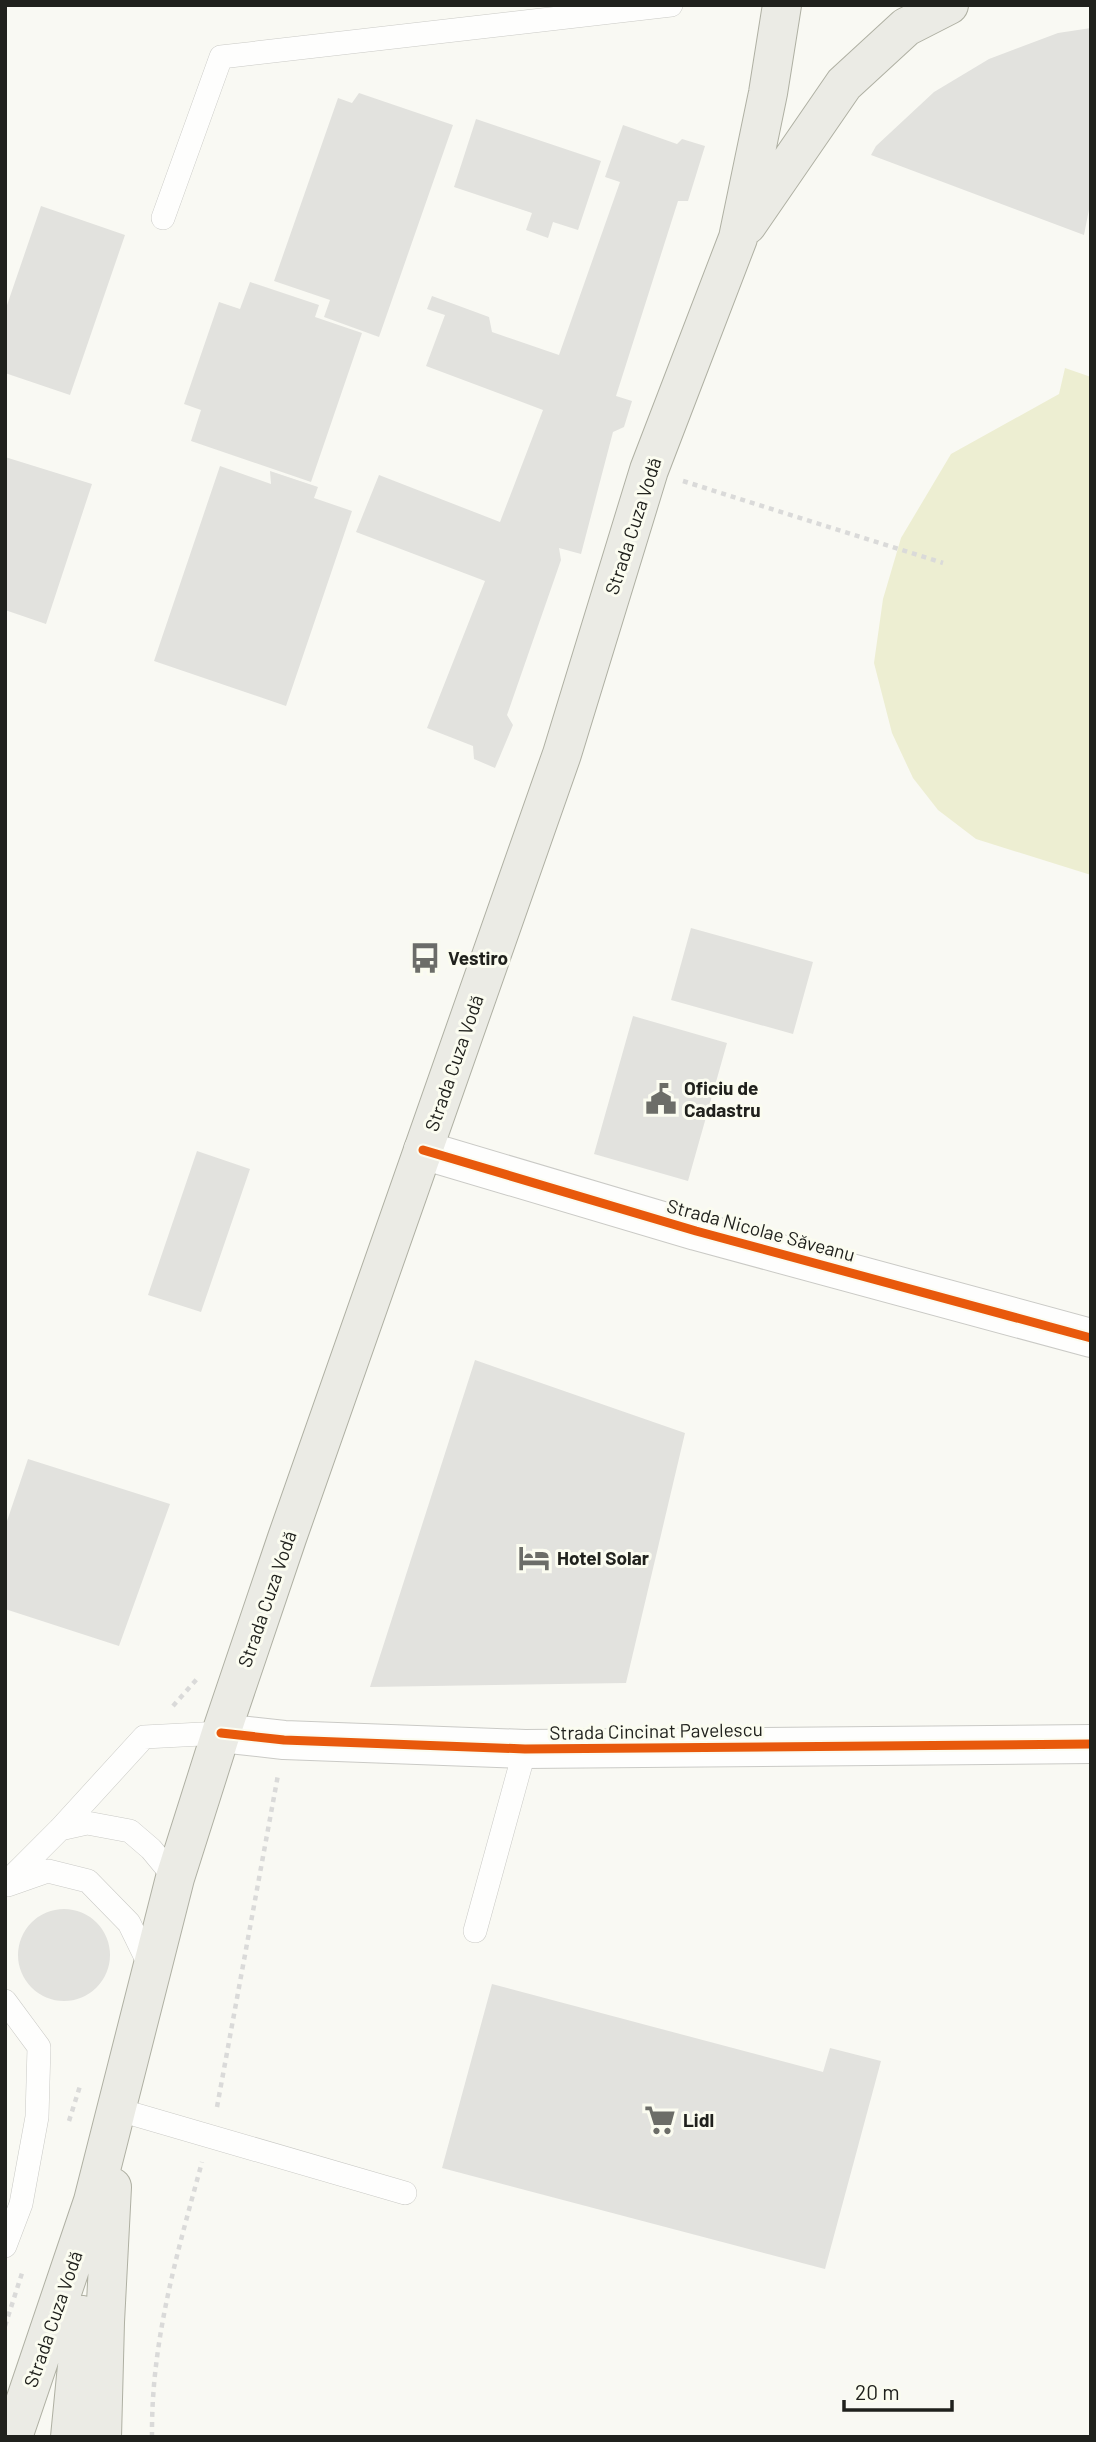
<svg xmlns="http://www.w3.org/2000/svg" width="1096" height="2442" font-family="Barlow,sans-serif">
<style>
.green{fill:#edeed2}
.building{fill:#e2e2de}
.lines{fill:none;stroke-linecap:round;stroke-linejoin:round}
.lane-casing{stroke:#cacac6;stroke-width:24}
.street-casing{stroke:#cacac6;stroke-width:40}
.primary-casing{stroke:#afb0a3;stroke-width:40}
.path{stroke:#dadad9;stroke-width:4.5;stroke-dasharray:5 5;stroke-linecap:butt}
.lane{stroke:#fefefd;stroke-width:23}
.street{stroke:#fefefd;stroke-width:38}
.primary{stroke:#ebebe5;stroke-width:38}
.cycleway-casing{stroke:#fbfcf0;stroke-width:13}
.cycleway{stroke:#e8590c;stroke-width:9}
.labels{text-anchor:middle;stroke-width:6;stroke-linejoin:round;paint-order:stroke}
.street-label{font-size:19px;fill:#20211d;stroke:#fbfcf0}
.poi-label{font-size:19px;font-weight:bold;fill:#20211d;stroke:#fbfcf0;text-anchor:start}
</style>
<rect width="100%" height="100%" fill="#f9f9f3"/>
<path class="green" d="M1065,368L1091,377V875L976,839L938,810L913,778L892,733L874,663L883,599L901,538L951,454L1059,394Z"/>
<path class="building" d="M1091,28V199L1084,235L871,155L876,146L934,92L989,59L1058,33Z
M359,93L453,125L379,337L324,317L330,300L274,281L338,98L352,103Z
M476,119L601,161L578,230L553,222L548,238L526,230L532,213L454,187Z
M623,125L677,144L682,139L705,146L688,201H678L616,396L632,401L624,427L613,432L581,554L559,548L561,560L507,715L513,725L495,768L474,759L473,746L427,728L485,581L356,532L379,475L500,522L543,410L426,366L445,315L427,309L432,296L489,317L492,332L559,355L620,182L605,177Z
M41,206L125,235L70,395L5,373V311Z
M250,282L319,305L315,317L362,333L311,482L191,441L201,410L184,404L219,302L240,309Z
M5,457L92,484L46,624L5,610Z
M220,466L271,484L270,471L318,487L314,498L352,511L286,706L154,661Z
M691,928L813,962L793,1034L671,1000Z
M633,1016L727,1043L688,1181L594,1154Z
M197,1151L250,1169L201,1312L148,1295Z
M475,1360L685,1433L626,1683L370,1687Z
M28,1459L170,1504L119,1646L5,1609V1527Z
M18 1955a46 46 0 1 1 92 0a46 46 0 1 1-92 0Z
M492,1984L823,2072L830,2048L881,2061L825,2269L442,2168Z"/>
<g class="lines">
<defs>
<path id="lane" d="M163,218L221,57L671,5
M60,1829L87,1823L130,1831L151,1849L175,1878
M5,1884L60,1829L144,1737L221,1733
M8,1885L48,1871L88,1881L129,1923L151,1968
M475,1931L525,1749
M5,2001L39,2047L37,2117L21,2204L5,2246
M116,2109L405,2193"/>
<path id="street" d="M423,1150L696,1231L1091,1338
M221,1733L284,1740L525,1749L1091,1744"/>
<path id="primary" d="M747,225L844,84L906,27L949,5
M13,2437L93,2201L175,1878L221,1733L287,1538L562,754L649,470L738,238L768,93L782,5
M70,2437L82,2315
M102,2437L105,2322L112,2187"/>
</defs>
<use href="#lane" class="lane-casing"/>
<use href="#street" class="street-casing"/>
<use href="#primary" class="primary-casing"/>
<path class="path" d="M683,481L943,563
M173,1706L197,1679
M217,2107L278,1775
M69,2121L80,2086
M5,2326L23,2270
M152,2437C151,2341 177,2254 202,2162"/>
<use href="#lane" class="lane"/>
<use href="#street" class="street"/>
<use href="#primary" class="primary"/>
<defs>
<path id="cycleway" d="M423,1150L696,1231L1091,1338
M221,1733L284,1740L525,1749L1091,1744"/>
</defs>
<use href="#cycleway" class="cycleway-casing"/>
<use href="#cycleway" class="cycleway"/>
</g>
<defs>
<symbol id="bus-bare" viewBox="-9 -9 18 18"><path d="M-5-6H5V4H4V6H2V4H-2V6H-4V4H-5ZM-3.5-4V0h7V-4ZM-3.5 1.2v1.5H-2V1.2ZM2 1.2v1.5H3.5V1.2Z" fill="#6c6d68" stroke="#fbfcf0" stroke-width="2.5" paint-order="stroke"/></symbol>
<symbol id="civic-bare" viewBox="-9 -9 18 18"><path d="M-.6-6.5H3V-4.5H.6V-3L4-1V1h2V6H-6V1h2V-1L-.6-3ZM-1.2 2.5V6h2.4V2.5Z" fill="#6c6d68" stroke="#fbfcf0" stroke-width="2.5" paint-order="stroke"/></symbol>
<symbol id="hotel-bare" viewBox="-9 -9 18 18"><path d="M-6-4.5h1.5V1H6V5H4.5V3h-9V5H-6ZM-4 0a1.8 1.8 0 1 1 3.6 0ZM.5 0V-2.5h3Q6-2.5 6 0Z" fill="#6c6d68" stroke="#fbfcf0" stroke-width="2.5" paint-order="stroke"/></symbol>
<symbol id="supermarket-bare" viewBox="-9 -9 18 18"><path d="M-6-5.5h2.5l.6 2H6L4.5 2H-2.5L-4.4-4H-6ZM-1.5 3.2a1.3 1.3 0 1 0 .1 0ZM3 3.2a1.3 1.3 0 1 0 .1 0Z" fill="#6c6d68" stroke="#fbfcf0" stroke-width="2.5" paint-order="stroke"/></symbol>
</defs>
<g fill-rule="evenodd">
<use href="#bus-bare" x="403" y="936" width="44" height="44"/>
<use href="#civic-bare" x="639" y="1077" width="44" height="44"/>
<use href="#hotel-bare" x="512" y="1536" width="44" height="44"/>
<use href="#supermarket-bare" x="638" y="2098" width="44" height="44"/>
</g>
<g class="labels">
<g class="street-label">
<text transform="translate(633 526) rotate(-72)" y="7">Strada Cuza Vodă</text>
<text transform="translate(454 1063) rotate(-71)" y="7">Strada Cuza Vodă</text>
<text transform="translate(761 1230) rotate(15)" y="7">Strada Nicolae Săveanu</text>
<text transform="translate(267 1599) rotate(-71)" y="7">Strada Cuza Vodă</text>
<text transform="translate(656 1731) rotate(-1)" y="7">Strada Cincinat Pavelescu</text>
<text transform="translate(53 2319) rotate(-71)" y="7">Strada Cuza Vodă</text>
</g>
<g class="poi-label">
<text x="448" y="965">Vestiro</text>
<text x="684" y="1095">Oficiu de<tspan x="684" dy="22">Cadastru</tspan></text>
<text x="557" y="1565">Hotel Solar</text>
<text x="683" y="2127">Lidl</text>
</g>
</g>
<rect width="1096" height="2442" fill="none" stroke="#20211d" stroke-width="14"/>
<path d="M844 2400v10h108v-10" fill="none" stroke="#20211d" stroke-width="3.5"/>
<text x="855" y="2400" font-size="21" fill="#20211d" stroke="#fbfcf0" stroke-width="5" paint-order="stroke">20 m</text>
</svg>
